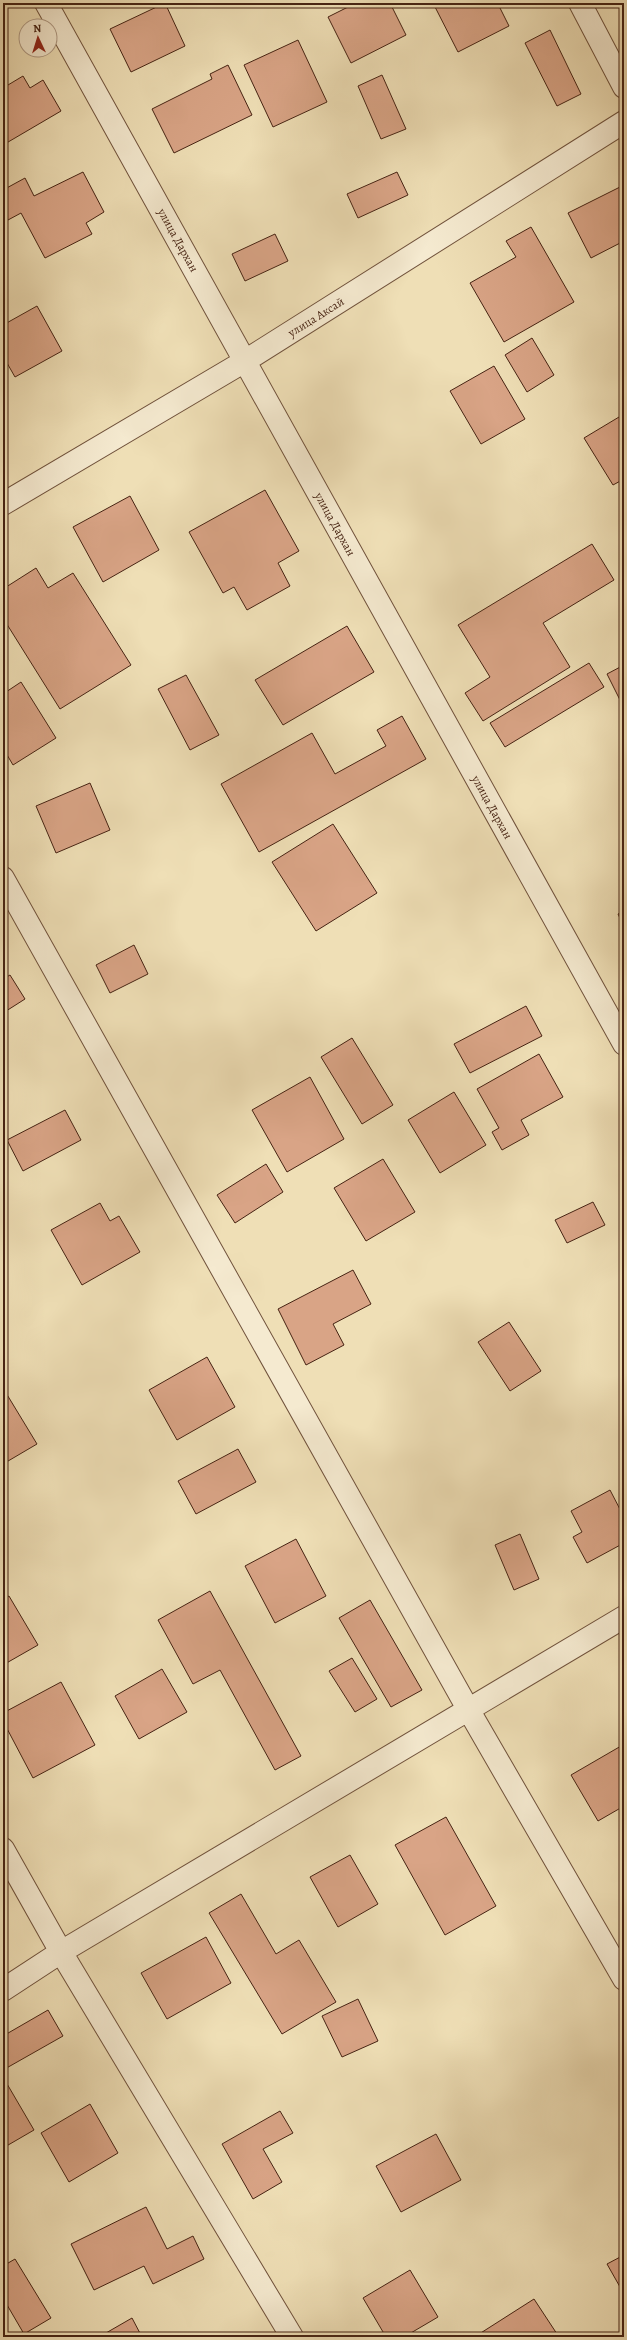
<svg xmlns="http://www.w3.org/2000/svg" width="627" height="2340" font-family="Alegreya,serif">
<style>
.building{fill:#d9a486;stroke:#462313}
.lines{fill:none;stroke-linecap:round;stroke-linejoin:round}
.street-casing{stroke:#70523c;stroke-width:24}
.street{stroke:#f5ead0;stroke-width:22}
.labels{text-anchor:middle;stroke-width:3.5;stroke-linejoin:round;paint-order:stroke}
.street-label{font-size:12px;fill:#462313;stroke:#f5ead0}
</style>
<rect width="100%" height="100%" fill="#efdfb6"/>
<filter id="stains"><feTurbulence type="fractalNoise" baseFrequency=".005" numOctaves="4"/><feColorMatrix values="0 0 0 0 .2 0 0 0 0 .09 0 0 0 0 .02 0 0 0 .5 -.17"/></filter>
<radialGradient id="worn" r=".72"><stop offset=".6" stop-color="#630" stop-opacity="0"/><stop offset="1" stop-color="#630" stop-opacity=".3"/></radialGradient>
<path class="building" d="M165,3L185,46L131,72L110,29Z
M356,3H390L406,35L351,63L328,17Z
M433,3H499L498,4L509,26L458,52Z
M550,30L581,94L557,106L525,43Z
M298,40L327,102L273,127L244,65Z
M228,65L252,115L174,153L152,109L212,79L210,74Z
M382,75L406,129L381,139L358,86Z
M23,76L30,88L43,80L61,111L3,145V88Z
M83,172L104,212L86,223L92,234L45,258L21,213L8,220L3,211V190L25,178L34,196Z
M397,172L408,195L358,218L347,194Z
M624,185V241L591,258L568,213Z
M531,227L574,302L504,342L470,283L516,257L506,241Z
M275,234L288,261L245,281L232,254Z
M37,306L62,351L15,377L3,356V325Z
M532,338L554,375L527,392L505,355Z
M494,366L525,419L481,444L450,391Z
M624,414V479L613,485L584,438Z
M265,490L299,551L278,563L290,586L247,610L234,587L223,593L189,532Z
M130,496L159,550L103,582L73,527Z
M592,544L614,580L543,623L570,667L483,721L465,693L490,677L458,625Z
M36,568L48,588L73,573L131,665L60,709L3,618V589Z
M347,626L374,672L283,725L255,680Z
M3,646L7,653L3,655Z
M589,663L604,687L505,747L490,723Z
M624,665V708L607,674Z
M186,675L219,735L190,750L158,689Z
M21,682L56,738L13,765L3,748V694Z
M402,716L426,759L259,852L221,784L312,733L335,774L386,746L377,730Z
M90,783L110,830L56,853L36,806Z
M333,824L377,893L316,931L272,862Z
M624,911V927L618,914Z
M134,945L148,974L110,993L96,965Z
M10,975L25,999L3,1013V979Z
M526,1006L542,1036L470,1073L454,1044Z
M352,1038L393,1105L362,1124L321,1057Z
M539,1054L563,1097L521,1120L529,1135L502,1150L492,1132L499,1128L477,1089Z
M310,1077L344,1139L287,1172L252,1110Z
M454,1092L486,1145L440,1173L408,1120Z
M65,1110L81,1140L23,1171L7,1140Z
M383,1159L415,1212L366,1241L334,1188Z
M266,1164L283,1192L235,1223L217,1195Z
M593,1202L605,1225L567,1243L555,1220Z
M100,1203L110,1221L119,1216L140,1252L82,1285L51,1230Z
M353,1270L371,1304L333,1324L344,1345L306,1365L278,1309Z
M509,1322L541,1371L510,1391L478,1342Z
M207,1357L235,1407L177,1440L149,1390Z
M3,1388L37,1444L3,1464Z
M238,1449L256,1482L196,1514L178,1481Z
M610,1490L624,1517V1543L587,1563L573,1537L582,1532L571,1511Z
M520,1534L539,1579L514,1590L495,1545Z
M296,1539L326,1596L275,1623L245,1566Z
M210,1591L301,1756L275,1770L220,1670L193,1684L158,1620Z
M9,1596L38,1645L3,1665V1599Z
M370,1600L422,1690L391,1707L339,1618Z
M352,1658L377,1699L355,1712L329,1671Z
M162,1669L187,1712L139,1739L115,1696Z
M61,1682L95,1745L33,1778L3,1721V1713Z
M621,1746L624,1750V1806L598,1821L571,1775Z
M446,1817L496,1906L445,1935L395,1845Z
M350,1855L378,1904L338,1927L310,1877Z
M241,1894L276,1954L299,1940L336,2002L282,2034L209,1913Z
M206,1937L231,1983L167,2019L141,1973Z
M358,1999L378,2041L342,2057L322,2016Z
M48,2010L63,2036L3,2070V2036Z
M3,2077L34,2130L3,2148Z
M90,2104L118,2153L69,2182L41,2133Z
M280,2111L293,2133L263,2149L282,2182L253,2199L222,2144Z
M436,2134L461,2180L401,2212L376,2166Z
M146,2207L167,2249L193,2236L204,2259L153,2284L144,2266L94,2290L71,2244Z
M624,2255V2294L607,2264Z
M15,2259L51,2318L24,2334L3,2298V2266Z
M410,2270L438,2317L404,2337H386L363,2298Z
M534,2299L559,2337L476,2336Z
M132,2318L142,2337H99Z"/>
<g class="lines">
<defs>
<path id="street" d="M46,3L624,1044
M580,3L624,87
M3,504L245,361L624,122
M3,878L468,1709L624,1979
M3,1849L61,1952L292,2337
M3,1990L61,1952L624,1617"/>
</defs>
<use href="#street" class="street-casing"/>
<use href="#street" class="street"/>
</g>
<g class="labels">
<g class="street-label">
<text transform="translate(178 240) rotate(61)" y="4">улица Дархан</text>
<text transform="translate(316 317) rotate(-32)" y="4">улица Аксай</text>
<text transform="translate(335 524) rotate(61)" y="4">улица Дархан</text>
<text transform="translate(492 807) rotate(61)" y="4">улица Дархан</text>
</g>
</g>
<rect width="627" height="2340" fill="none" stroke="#efdfb6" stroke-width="16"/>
<rect x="4" y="4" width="619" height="2332" fill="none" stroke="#462313" stroke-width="2"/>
<rect x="8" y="8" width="611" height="2324" fill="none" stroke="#462313"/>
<g transform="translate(38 38) rotate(356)"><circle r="19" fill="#f5ead0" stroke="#af9a84"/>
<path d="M0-3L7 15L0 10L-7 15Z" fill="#8f2418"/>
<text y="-6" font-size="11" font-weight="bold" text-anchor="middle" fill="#462313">N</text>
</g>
<rect width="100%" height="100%" filter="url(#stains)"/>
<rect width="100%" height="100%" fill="url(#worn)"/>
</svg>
